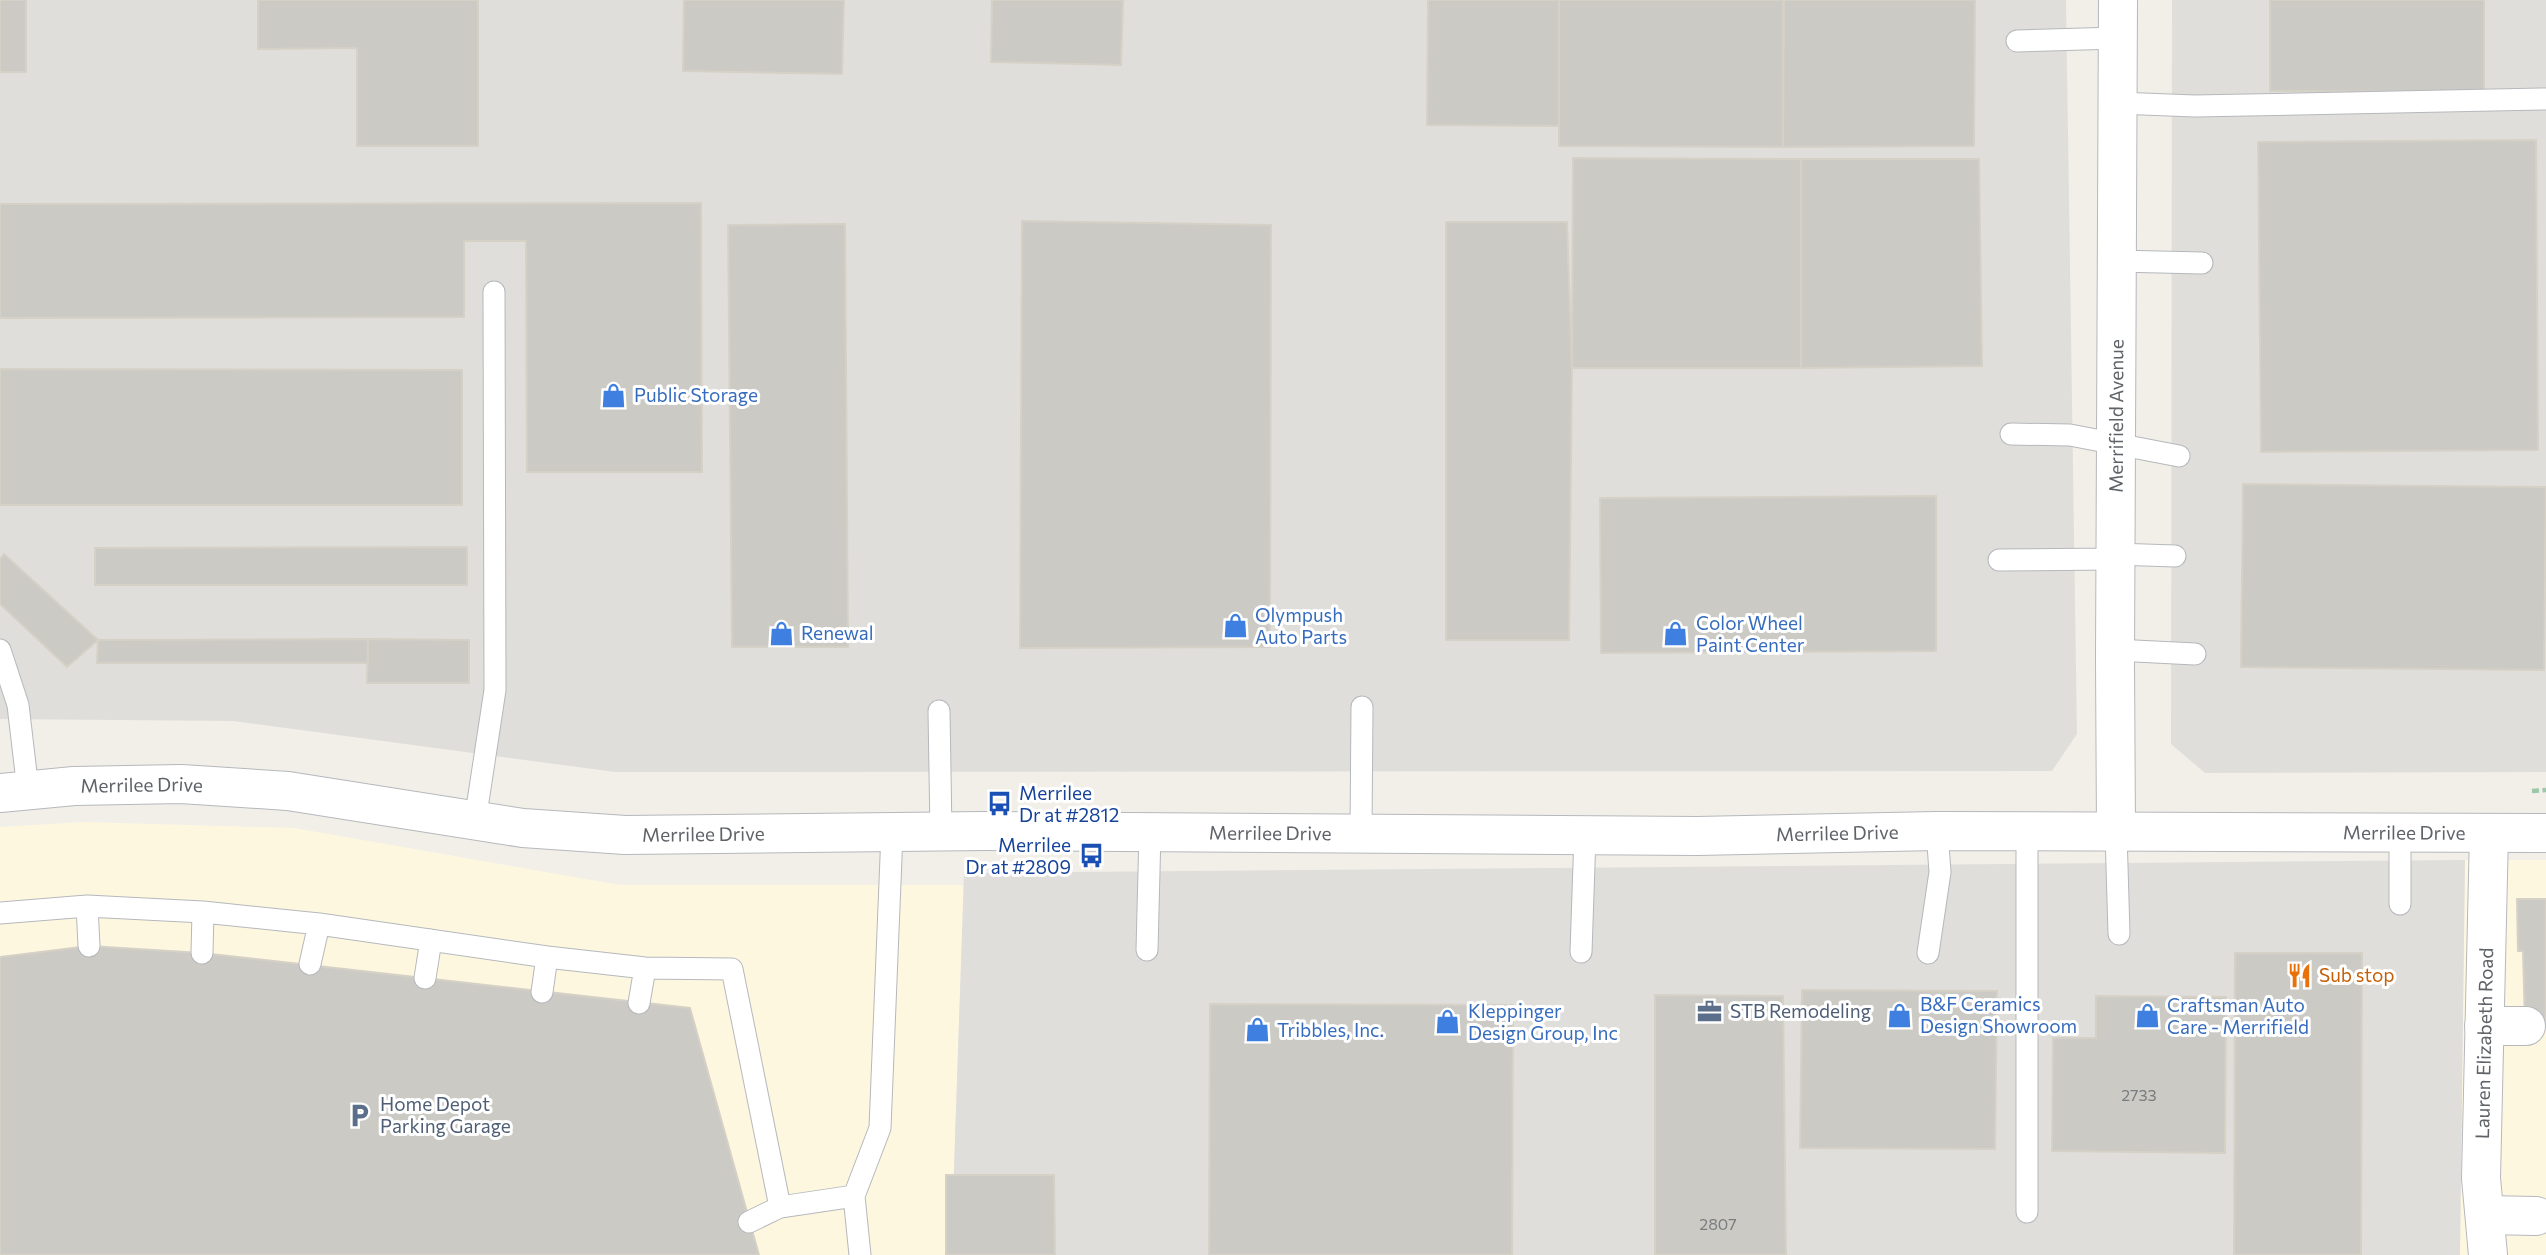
<svg xmlns="http://www.w3.org/2000/svg" width="2546" height="1255" font-family="Commissioner,sans-serif">
<style>
.commercial{fill:#fef7e0}
.industrial{fill:#e0deda}
.building{fill:#cccac5;stroke:#d6d1c6;stroke-width:2}
.lines{fill:none;stroke-linecap:round;stroke-linejoin:round}
.service-casing{stroke:#b5b8bc;stroke-width:23}
.minor-casing{stroke:#b5b8bc;stroke-width:40}
.tertiary-casing{stroke:#b5b8bc;stroke-width:40}
.path{stroke:#9cc7a9;stroke-width:4.5;stroke-dasharray:7 3.5;stroke-linecap:butt}
.service{stroke:#fff;stroke-width:21}
.minor{stroke:#fff;stroke-width:38}
.tertiary{stroke:#fff;stroke-width:38}
.labels{text-anchor:middle;stroke-width:6;stroke-linejoin:round;paint-order:stroke}
.number-label{font-size:16px;fill:#7a7d7f}
.shop-label{font-size:19px;fill:#366cbe;stroke:#fff;text-anchor:start}
.street-label{font-size:19px;fill:#5f6368;stroke:#fff}
.transit-label{font-size:19px;fill:#164399;stroke:#fff;text-anchor:start}
.food-label{font-size:19px;fill:#c56008;stroke:#fff;text-anchor:start}
.service-label{font-size:19px;fill:#4e5e75;stroke:#fff;text-anchor:start}
</style>
<rect width="100%" height="100%" fill="#f1efe8"/>
<path class="commercial" d="M83,822L294,828L620,885H964L951,1255H0V827Z
M2465,860H2546V1255H2460Z"/>
<path class="industrial" d="M0,0H2066L2077,734L2052,771L615,772L233,721L0,719Z
M2172,0H2546V772L2205,773L2171,744Z
M2465,860L2460,1255H951L964,873Z"/>
<path class="building" d="M0,0H26V72H0Z
M258,0H478V146H357V48L258,49Z
M684,0H844L842,74L683,71Z
M992,0H1123L1121,65L991,62Z
M1428,0H1559V126L1427,125Z
M1559,0H1783V147L1559,146Z
M1784,0H1975L1974,146L1783,147Z
M2270,0H2484V92L2270,91Z
M2536,140L2538,450L2261,452L2258,142Z
M1573,158L1801,159V368H1572Z
M1801,159H1979L1982,366L1801,368Z
M701,203L702,472H527L526,241H464V317L0,318V204Z
M1022,221L1271,225L1270,647L1020,648Z
M1446,222H1567L1572,368L1569,640H1446Z
M845,224L848,647H732L728,225Z
M0,369L462,370V505H0Z
M2243,484L2546,487L2544,670L2241,667Z
M1936,496V651L1601,653L1600,498Z
M467,547V585H95V548Z
M4,554L98,640L67,667L0,604V559Z
M368,639L469,640V683H367Z
M368,639V663H97L98,640Z
M2517,899H2546V1025H2525L2523,951H2518Z
M89,946L202,953L690,1008L759,1255H0V957Z
M2235,953H2362L2361,1255H2234Z
M1802,990L1997,991L1995,1149L1800,1148Z
M1655,995L1783,996L1786,1255H1655Z
M2096,996L2226,997L2225,1153L2052,1151L2053,1038H2096Z
M1210,1004L1513,1005L1512,1255H1209Z
M946,1175H1054L1055,1255H946Z"/>
<g class="lines">
<defs>
<path id="service" d="M2017,41L2118,38
M2117,103L2195,106L2546,99
M2117,261L2202,263
M2011,434L2070,435L2179,456
M2115,554L2175,556
M1999,560L2115,559
M0,650L18,705L28,790
M2115,650L2195,654
M939,711L941,832
M475,821L495,690L494,292
M2027,832V1212
M2116,832L2119,934
M2400,832V904
M1361,834L1362,707
M87,906L89,946
M0,913L87,906L203,912L319,924L547,957L645,968L732,969L780,1207
M1147,950L1150,832
M1581,952L1585,835
M202,953L203,912
M1928,953L1940,872L1937,831
M310,964L319,924
M425,978L431,940
M542,992L547,957
M639,1003L645,968
M854,1196L860,1255
M749,1222L780,1207L854,1196L880,1128L892,833"/>
<g id="minor">
<path id="s1" d="M2116,832L2115,660L2118,0"/>
<path d="M2484,1026H2526"/>
<path d="M2485,1215L2536,1216"/>
<path id="s2" d="M2488,1255L2481,1178L2489,833"/>
</g>
<g id="tertiary">
<path id="s3" d="M0,793L74,786L181,784L288,791L523,828L625,835L984,831L1697,836L1937,831L2546,833"/>
</g>
</defs>
<use href="#service" class="service-casing"/>
<use href="#minor" class="minor-casing"/>
<use href="#tertiary" class="tertiary-casing"/>
<path class="path" d="M2532,791L2546,790"/>
<use href="#service" class="service"/>
<use href="#minor" class="minor"/>
<use href="#tertiary" class="tertiary"/>
</g>
<defs>
<symbol id="shop-bare" viewBox="-9 -9 18 18"><path d="M-5-2.5h2.3a2.7 3.5 0 0 1 5.4 0H5L5.5 6h-11ZM-1.5-2.5h3a1.5 2.3 0 0 0-3 0Z" fill="#3f7fe0" stroke="#fff" stroke-width="2.5" paint-order="stroke"/></symbol>
<symbol id="bus-bare" viewBox="-9 -9 18 18"><path d="M-5-6H5V4H4V6H2V4H-2V6H-4V4H-5ZM-3.5-4V0h7V-4ZM-3.5 1.2v1.5H-2V1.2ZM2 1.2v1.5H3.5V1.2Z" fill="#1a4fb4" stroke="#fff" stroke-width="2.5" paint-order="stroke"/></symbol>
<symbol id="restaurant-bare" viewBox="-9 -9 18 18"><path d="M-5-6h1v4h1v-4h1v4h1v-4h1v5L-1.5 .5V6h-2V.5L-5-1ZM5-6V6H3V1.5H1.5Q1.5-4 5-6Z" fill="#e8710a" stroke="#fff" stroke-width="2.5" paint-order="stroke"/></symbol>
<symbol id="office-bare" viewBox="-9 -9 18 18"><path d="M-6-3h4V-5.5h4V-3h4V5H-6ZM-1-4.5V-3h2v-1.5ZM-6 0V1H6V0Z" fill="#5c6f8a" stroke="#fff" stroke-width="2.5" paint-order="stroke"/></symbol>
<symbol id="parking-bare" viewBox="-9 -9 18 18"><path d="M-3.5-5.5H1a3.5 3.5 0 0 1 0 7H-1V5.5H-3.5ZM-1-3.4V-.6H.8a1.4 1.4 0 0 0 0-2.8Z" fill="#5c6f8a" stroke="#fff" stroke-width="2.5" paint-order="stroke"/></symbol>
</defs>
<g fill-rule="evenodd">
<use href="#shop-bare" x="596" y="378" width="35" height="35"/>
<use href="#shop-bare" x="1218" y="608" width="35" height="35"/>
<use href="#shop-bare" x="764" y="616" width="35" height="35"/>
<use href="#shop-bare" x="1658" y="616" width="35" height="35"/>
<use href="#bus-bare" x="982" y="786" width="35" height="35"/>
<use href="#bus-bare" x="1074" y="838" width="35" height="35"/>
<use href="#restaurant-bare" x="2282" y="958" width="35" height="35"/>
<use href="#office-bare" x="1692" y="994" width="35" height="35"/>
<use href="#shop-bare" x="1882" y="998" width="35" height="35"/>
<use href="#shop-bare" x="2130" y="998" width="35" height="35"/>
<use href="#shop-bare" x="1430" y="1004" width="35" height="35"/>
<use href="#shop-bare" x="1240" y="1012" width="35" height="35"/>
<use href="#parking-bare" x="342" y="1098" width="35" height="35"/>
</g>
<g class="labels">
<g class="number-label">
<text x="2139" y="1101">2733</text>
<text x="1718" y="1230">2807</text>
</g>
<g class="shop-label">
<text x="634" y="402">Public Storage</text>
<text x="1255" y="622">Olympush<tspan x="1255" dy="22">Auto Parts</tspan></text>
<text x="1696" y="630">Color Wheel<tspan x="1696" dy="22">Paint Center</tspan></text>
<text x="801" y="640">Renewal</text>
<text x="1920" y="1011">B&amp;F Ceramics<tspan x="1920" dy="22">Design Showroom</tspan></text>
<text x="2167" y="1012">Craftsman Auto<tspan x="2167" dy="22">Care - Merrifield</tspan></text>
<text x="1468" y="1018">Kleppinger<tspan x="1468" dy="22">Design Group, Inc</tspan></text>
<text x="1277" y="1037">Tribbles, Inc.</text>
</g>
<g class="street-label">
<text dy="7" stroke="none"><textPath href="#s1" startOffset="416">Merrifield Avenue</textPath></text>
<text dy="7" stroke="none"><textPath href="#s3" startOffset="142">Merrilee Drive</textPath></text>
<text dy="7" stroke="none"><textPath href="#s3" startOffset="1841">Merrilee Drive</textPath></text>
<text dy="7" stroke="none"><textPath href="#s3" startOffset="1274">Merrilee Drive</textPath></text>
<text dy="7" stroke="none"><textPath href="#s3" startOffset="2408">Merrilee Drive</textPath></text>
<text dy="7" stroke="none"><textPath href="#s3" startOffset="707">Merrilee Drive</textPath></text>
<text dy="7" stroke="none"><textPath href="#s2" startOffset="212">Lauren Elizabeth Road</textPath></text>
</g>
<g class="transit-label">
<text x="1019" y="800">Merrilee<tspan x="1019" dy="22">Dr at #2812</tspan></text>
<text x="1071" y="852" text-anchor="end">Merrilee<tspan x="1071" dy="22">Dr at #2809</tspan></text>
</g>
<g class="food-label">
<text x="2319" y="982">Sub stop</text>
</g>
<g class="service-label">
<text x="1730" y="1018">STB Remodeling</text>
<text x="380" y="1111">Home Depot<tspan x="380" dy="22">Parking Garage</tspan></text>
</g>
</g>
</svg>
